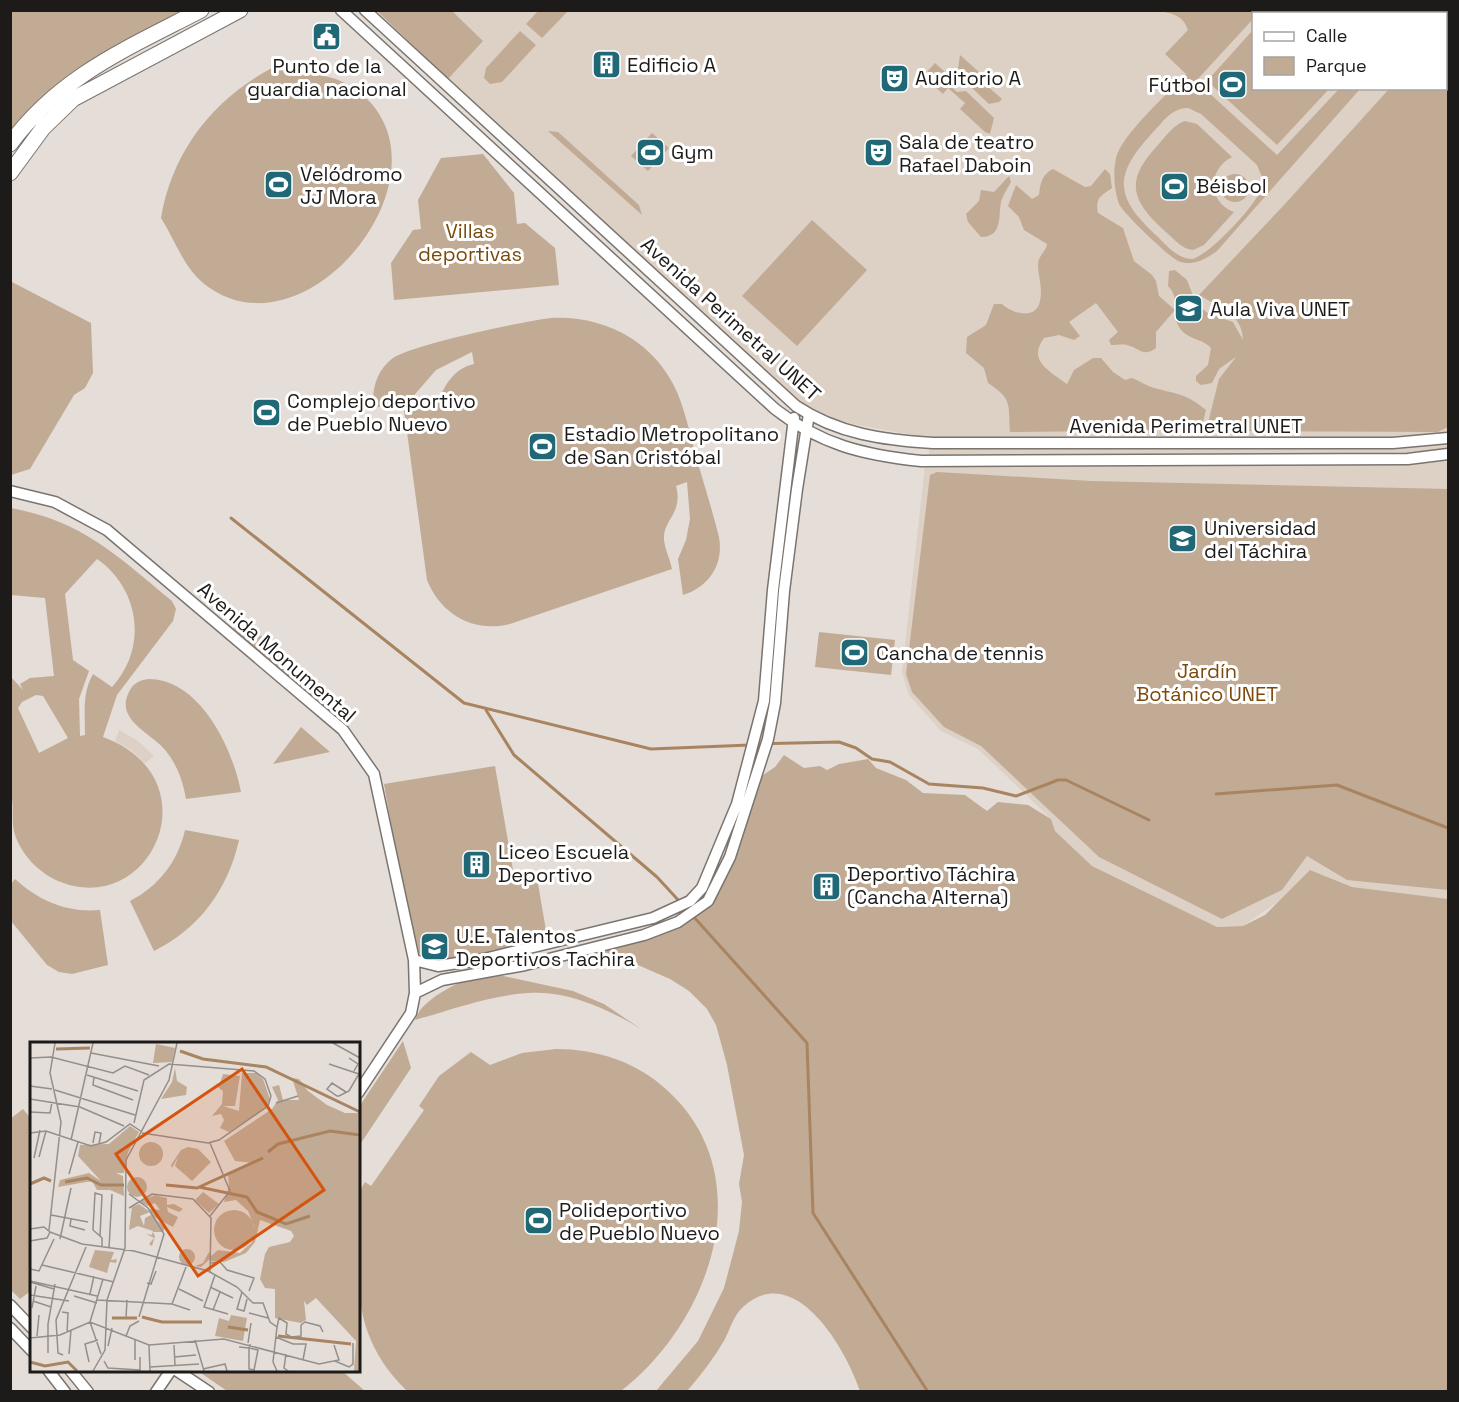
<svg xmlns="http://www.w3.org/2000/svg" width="1459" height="1402" font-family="'Space Grotesk',sans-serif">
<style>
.built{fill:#ddd0c5}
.green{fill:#c2ab95;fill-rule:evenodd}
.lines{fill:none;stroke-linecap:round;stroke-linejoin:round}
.stream{stroke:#a98461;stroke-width:3}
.street-casing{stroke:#7a746f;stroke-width:13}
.secondary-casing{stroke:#7a746f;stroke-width:17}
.street{stroke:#fff;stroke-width:10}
.secondary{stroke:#fff;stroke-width:15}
.labels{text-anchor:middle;stroke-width:6;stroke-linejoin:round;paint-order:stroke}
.poi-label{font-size:20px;fill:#1d1b19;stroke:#fff;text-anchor:start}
.park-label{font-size:20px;fill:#7b490b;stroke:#fff}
.street-label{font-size:20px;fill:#1d1b19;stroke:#fff}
.inset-river{fill:none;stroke:#a98461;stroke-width:3}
.inset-road{fill:none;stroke:#948f8c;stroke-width:1.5}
.view{fill:#d4530d;fill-opacity:0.15;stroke:#d4530d;stroke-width:3}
.inset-edge{fill:none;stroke:#1d1b19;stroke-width:3}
</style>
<rect width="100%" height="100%" fill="#e4ddd8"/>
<path class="built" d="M1424,10L1429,13L1254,14V88H1446V24L1448,26V899L1352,887L1310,870L1283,898L1243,926L1217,927L1092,866L1055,831L1051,819L1016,785L978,749L941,731L909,695L902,672L926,457H929V438L836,421L797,401L462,92L379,11Z
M119,730L138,741L154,756L145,763L131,750L115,741Z"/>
<path class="green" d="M11,11H185C124,45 55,75 11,132Z
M377,11H452L483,41L448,79Z
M538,11L539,10L568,11L542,38L526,24Z
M1158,11H1261L1254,14L1253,19L1196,81L1277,155L1339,89H1360L1217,251C1206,259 1192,267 1178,261C1169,257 1123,213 1119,204C1114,189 1113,173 1116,158C1122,134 1168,94 1186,74L1165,54L1188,30C1183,15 1172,13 1158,11ZM1188,108L1201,114L1257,165L1264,182C1262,200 1209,256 1192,259C1177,258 1168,247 1158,237C1112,195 1114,174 1155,130C1165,119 1173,108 1188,108Z
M1253,30L1254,88L1329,89L1277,145L1207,81Z
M520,31L536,45L502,82L490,84L484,78L486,68Z
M1446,36L1448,38V427L1438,432L1206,431L1219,379L1236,357L1219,369L1212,383L1201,385L1196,381V376L1208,365L1211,348C1202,338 1187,340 1179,327C1171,313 1181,299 1168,286L1169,271L1175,270L1187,280L1196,304L1209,314L1233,322L1243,340C1242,313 1220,308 1199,295L1284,205L1389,89L1446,88Z
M960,55L979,72L976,76L1002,99L999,102L989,104L971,87V82L958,69Z
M935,63L945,72L946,82L957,92L966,91L994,118L990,134L985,132L960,109L965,103L948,88L943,94L923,76Z
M272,68C301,75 330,71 355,89C464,166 306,367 203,283C183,266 175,240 161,218C172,152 213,99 272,68Z
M1185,121L1197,124L1232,157C1208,169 1207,202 1234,212L1204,245L1193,250C1182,249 1175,240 1167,233C1132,202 1123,182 1158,145C1166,136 1173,125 1185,121Z
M548,131L558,132L639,205L642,215Z
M652,133L669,148L648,171L631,156Z
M483,154L514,193L517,224L525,223L555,248L559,285L394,300L391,263L413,230L421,229L418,200L441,158Z
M1053,169L1085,187L1091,186L1105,169L1110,174L1112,188C1101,196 1095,197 1098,213L1123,228L1134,261L1152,275L1156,281L1159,296L1175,310L1156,332V348C1143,358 1140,348 1127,345C1123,344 1116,345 1111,345L1109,340L1118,332L1096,303L1069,322L1080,336L1074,340L1059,335L1044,338C1027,361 1050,371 1067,384L1074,370L1093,358H1101L1113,372L1125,380L1132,378C1140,381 1147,386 1154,388C1177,394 1187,394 1206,410L1201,430L1010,432C1008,403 1013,400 988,383L984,368L966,353L967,337L986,325L994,304H1002C1011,313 1036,321 1040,301C1043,289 1038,275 1038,264C1038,256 1046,252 1047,244L1024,230L1019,217L1008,206L1016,185L1032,199L1039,195C1040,184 1042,174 1053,169Z
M1221 188a14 14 0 1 1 28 0a14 14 0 1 1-28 0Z
M1009,176L1011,182C1008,188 1004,193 1002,199C997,212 1005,237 981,237L968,222L966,214L979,201L981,190L994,192Z
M812,220L867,270L797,346L742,296Z
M10,281L91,323L93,373L85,388L74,395L30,469L11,475Z
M551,318C605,315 655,342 677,392C685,411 690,433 695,453C703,481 712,509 719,537C724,564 709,587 683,595L678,559L686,540L690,519L687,482L676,486C683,512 665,519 664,536C663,545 670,559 672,569L510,624C474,633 441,615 427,580L404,410L438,402C445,384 455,368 474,364L472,352L436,370L410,400L374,408C371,389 377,370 393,358C411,345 524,321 551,318Z
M937,472L1091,481L1448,489V890L1347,880L1307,856L1282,890L1222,919L1099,857L981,746L944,727L912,692L906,674L930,475Z
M11,508C83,521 117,556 172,601L176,609L173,621L117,695L103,737C215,778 151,920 58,881C38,872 22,855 15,835C11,823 14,811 12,799C6,763 10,716 11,677L23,690L20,684L30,678L54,676L45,598L11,595ZM97,559C140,589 148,648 112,687L93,674C82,693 85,714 85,735L80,736L79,699L89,671L73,660L65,594ZM36,695L43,696L68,738L39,753L18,708L22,702Z
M223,627L255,631L325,689L336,722Z
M819,632L895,640L891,675L815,667Z
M149,679C200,679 233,749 241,792L186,799C183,781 177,765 166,751C153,734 116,721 128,694C132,684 139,680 149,679Z
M301,727L330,752L273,764Z
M784,755L804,768L820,766L827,770L839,764L868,759L876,768L906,780L923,793L965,795L987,811L998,802L1028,805L1051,819L1055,831L1092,866L1217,927L1243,926L1265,915L1310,870L1352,887L1448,899V1391H860C847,1351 795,1259 743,1307C734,1315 730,1329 725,1339C714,1358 701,1375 687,1391H656L698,1341L724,1288L739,1231L742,1202L739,1184L744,1155L727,1065L716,1025L707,1009L689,991L670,979L631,962L600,955L592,949L644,935L708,901L757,779L775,767Z
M495,766L514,876L536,872L549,948L428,962L417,951L401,883L384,784Z
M185,830L239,840C228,889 200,928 154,951L130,901C159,886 178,861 185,830Z
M15,879C39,901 68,913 100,910L108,965L72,974L59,972L47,965L11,921V884Z
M485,972L573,991L604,1004L641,1029C608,1009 568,990 528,993C492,995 450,1010 415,1020C422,997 464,980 485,972Z
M403,1041L411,1068L359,1146V1107Z
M556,1049C598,1049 637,1062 668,1091C762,1178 710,1322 621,1391H407C346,1332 358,1270 359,1192L365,1182L371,1186L424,1110L419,1106L439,1076L471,1052L490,1065L522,1053Z
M23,1109L32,1120V1290L20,1299L10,1289V1119Z
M198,1371H342L365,1391H227Z"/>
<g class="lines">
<path class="stream" d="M231,518L464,703L651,749L750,745
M486,710L514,755L657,877L680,902
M756,744L839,742L856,748L872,759L890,762L929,784L983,788L1016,796L1058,780H1066L1149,820
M1216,794L1337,785L1448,828
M693,916L807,1043L813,1213L928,1392"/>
<defs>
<path id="street" d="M341,10L775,409C821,445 864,455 921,461L1408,459L1448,454
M365,10L796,406C838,434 884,440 933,443H1393L1448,438
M1424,10L1429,14
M1446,24L1448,26
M10,491L55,502L107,530L343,730L374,774L414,960L415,993L411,1013L358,1093
M414,960L438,966L484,959L653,918L690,901L702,888L737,804L764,701L773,590L794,418
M415,993L442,980L525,965L644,935L678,922L708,901L730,857L768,739L775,703L784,591L797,489L809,414
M10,1305L32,1328
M10,1328L32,1351
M48,1370L65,1392
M70,1370L88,1392
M176,1370L209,1392
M156,1392L171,1370"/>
<path id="secondary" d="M10,144C60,76 128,48 201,10
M10,173L43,128L73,99L240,10"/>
</defs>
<use href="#street" class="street-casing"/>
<use href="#secondary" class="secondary-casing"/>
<use href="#street" class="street"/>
<use href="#secondary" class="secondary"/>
</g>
<defs>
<symbol id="civic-square" viewBox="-11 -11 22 22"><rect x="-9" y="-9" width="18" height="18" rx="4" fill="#216877" stroke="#fff"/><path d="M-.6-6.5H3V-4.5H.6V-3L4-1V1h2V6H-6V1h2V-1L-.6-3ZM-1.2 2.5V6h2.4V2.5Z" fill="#fff"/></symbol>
<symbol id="building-square" viewBox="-11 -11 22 22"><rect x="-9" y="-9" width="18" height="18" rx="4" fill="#216877" stroke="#fff"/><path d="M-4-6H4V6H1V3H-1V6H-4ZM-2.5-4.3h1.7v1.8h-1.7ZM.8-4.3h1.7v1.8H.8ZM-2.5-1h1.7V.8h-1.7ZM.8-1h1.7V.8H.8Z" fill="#fff"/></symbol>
<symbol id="theatre-square" viewBox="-11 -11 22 22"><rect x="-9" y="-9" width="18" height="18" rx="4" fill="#216877" stroke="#fff"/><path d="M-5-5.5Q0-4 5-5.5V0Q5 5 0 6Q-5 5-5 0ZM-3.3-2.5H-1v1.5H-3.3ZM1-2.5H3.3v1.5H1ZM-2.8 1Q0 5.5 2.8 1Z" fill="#fff"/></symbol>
<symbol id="stadium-square" viewBox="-11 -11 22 22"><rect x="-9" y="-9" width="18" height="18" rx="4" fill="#216877" stroke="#fff"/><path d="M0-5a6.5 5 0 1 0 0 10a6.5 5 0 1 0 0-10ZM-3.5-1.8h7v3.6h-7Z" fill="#fff"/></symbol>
<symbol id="university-square" viewBox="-11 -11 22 22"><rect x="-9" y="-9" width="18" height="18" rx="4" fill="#216877" stroke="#fff"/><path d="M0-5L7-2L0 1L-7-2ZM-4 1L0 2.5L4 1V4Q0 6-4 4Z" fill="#fff"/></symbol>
<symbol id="school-square" viewBox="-11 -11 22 22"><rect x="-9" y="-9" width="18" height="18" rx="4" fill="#216877" stroke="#fff"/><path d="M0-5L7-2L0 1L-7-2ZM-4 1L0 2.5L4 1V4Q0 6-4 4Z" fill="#fff"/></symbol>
</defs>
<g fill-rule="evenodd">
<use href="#civic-square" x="310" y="20" width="33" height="33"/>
<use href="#building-square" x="590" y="48" width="33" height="33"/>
<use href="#theatre-square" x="878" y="62" width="33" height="33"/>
<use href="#stadium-square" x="1216" y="68" width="33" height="33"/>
<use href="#stadium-square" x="634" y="136" width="33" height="33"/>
<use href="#theatre-square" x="862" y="136" width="33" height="33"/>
<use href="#stadium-square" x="262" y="168" width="33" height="33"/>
<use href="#stadium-square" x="1158" y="170" width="33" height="33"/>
<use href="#university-square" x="1172" y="292" width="33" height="33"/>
<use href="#stadium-square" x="250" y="396" width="33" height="33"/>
<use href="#stadium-square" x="526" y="430" width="33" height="33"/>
<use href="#university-square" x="1166" y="522" width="33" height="33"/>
<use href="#stadium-square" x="838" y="636" width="33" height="33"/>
<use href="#building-square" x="460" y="848" width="33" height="33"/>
<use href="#building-square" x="810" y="870" width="33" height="33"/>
<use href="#school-square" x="418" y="930" width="33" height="33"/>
<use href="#stadium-square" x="522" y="1204" width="33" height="33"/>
</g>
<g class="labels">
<g class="poi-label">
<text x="627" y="72">Edificio A</text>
<text x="327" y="73" text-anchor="middle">Punto de la<tspan x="327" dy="23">guardia nacional</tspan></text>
<text x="915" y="85">Auditorio A</text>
<text x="1211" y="92" text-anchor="end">Fútbol</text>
<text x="899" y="149">Sala de teatro<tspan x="899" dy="23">Rafael Daboin</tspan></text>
<text x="671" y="159">Gym</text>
<text x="300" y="181">Velódromo<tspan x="300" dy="23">JJ Mora</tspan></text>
<text x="1196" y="193">Béisbol</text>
<text x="1210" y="316">Aula Viva UNET</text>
<text x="287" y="408">Complejo deportivo<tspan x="287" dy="23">de Pueblo Nuevo</tspan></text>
<text x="564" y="441">Estadio Metropolitano<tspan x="564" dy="23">de San Cristóbal</tspan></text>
<text x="1204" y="535">Universidad<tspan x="1204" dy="23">del Táchira</tspan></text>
<text x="876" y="660">Cancha de tennis</text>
<text x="498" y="859">Liceo Escuela<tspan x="498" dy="23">Deportivo</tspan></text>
<text x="847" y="881">Deportivo Táchira<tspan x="847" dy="23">(Cancha Alterna)</tspan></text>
<text x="456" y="943">U.E. Talentos<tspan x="456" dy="23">Deportivos Tachira</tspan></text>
<text x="559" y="1217">Polideportivo<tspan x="559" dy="23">de Pueblo Nuevo</tspan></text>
</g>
<g class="park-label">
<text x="470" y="238">Villas<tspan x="470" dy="23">deportivas</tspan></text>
<text x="1207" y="678">Jardín<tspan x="1207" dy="23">Botánico UNET</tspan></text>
</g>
<g class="street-label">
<text transform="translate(731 319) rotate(42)" y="7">Avenida Perimetral UNET</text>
<text x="1186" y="433">Avenida Perimetral UNET</text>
<text transform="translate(277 652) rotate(41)" y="7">Avenida Monumental</text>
</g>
</g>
<g transform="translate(30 1042)">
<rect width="330" height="330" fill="#e4ddd8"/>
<path d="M126,2L145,6L142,20L123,21ZM145,26L147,39L157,45L156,53L131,57L142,40ZM212,31H226L233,37L240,57L236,66L199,90L190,86L194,78L191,72L182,74L192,62L193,49L185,43L190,41L193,32L210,34L205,64H193L209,69ZM262,36L269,37L278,49L297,63L315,71H330V329H324L326,299L286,256L277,263L274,259L276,278L271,281L245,276V247L235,246L230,237L235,212L239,205L260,200L264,194L261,189L230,178L225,200L216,211L194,220L181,219V216L171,225L165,224L173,221L179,210L181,214L188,208L210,211L222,200L224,184L218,169L206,158L194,160L199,144L198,132L224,121L205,119L194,99L242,67L248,58L242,45L249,43L253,58H269ZM100,84L109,90L98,110L94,131H86L93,134L94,154L80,148H67L62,139L28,145L30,138L59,131L71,139L48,114L50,103L79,102ZM109 112a12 12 0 1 1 24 0a12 12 0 1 1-24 0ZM158,105L168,107L181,120L162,139L145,124L148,115L142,126L141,123L151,108ZM97 145a10 10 0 1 1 20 0a10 10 0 1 1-20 0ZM173,150L189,162L179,171L165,158ZM125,153L137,156V163L144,162L153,167L149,170L137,165L138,170L148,175L143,185L124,175L135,186L133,190H123L125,194L122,204L119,202L124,196L116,192L122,193L123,189L108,184L99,188L102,165L109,162L120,170L110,174L114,184L115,176L121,173L119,167L130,168L125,161L118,164L108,160ZM184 188a20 20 0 1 1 40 0a20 20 0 1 1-40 0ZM149 215a8 8 0 1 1 16 0a8 8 0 1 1-16 0ZM65,208L84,210L81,218L87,217L86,221L80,220L77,231L59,225ZM201,273L217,276L213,299L185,294L189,276L199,279Z" fill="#c2ab95"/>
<path class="inset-river" d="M26,7L60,6M150,9L173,17L236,25L330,70M238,110L248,102L300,89L330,93M35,140L57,136L71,143H94M0,142L14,136L21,139M136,143L167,146L233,116M169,145L217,155L227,170L256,182L280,174M112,275L132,280H172M82,276H107M198,285L218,288M248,294L321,302M0,320L15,324L38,320L47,329"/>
<path class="inset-road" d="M303,1L330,16M61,11L129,24M0,16L21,15L83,31L95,24L119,33M319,16L328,22L324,29M299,22L329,32M57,33L108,49M64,35L63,43L103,58M0,44L22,47M25,48L105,73M316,50L302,41L297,47L307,54H309L319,49L330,30M0,57L50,65L94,84M246,61L268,54M0,70L20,71L22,60M104,81L114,38L139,22L224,29L235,37L241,54L238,64L189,98L178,101L112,91M0,91L16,89L61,104L76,100L100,82L112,90M41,98L63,1M63,101L65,90L71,91L69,102M9,115L16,89M4,116L10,88M39,132L48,100M99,152L118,166L134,192L109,275M99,166L122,152L163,157L181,176L180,230M21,173L58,180M180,174L200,149L180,101M41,177L40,184L55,188M0,187L14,185L20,190L17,196L0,199M19,188L31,80L20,31L25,1M20,190L52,202L104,209L178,229L207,245L223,261H233L240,280L247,285L243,320L247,329M70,194L72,153L65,151L63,187V188L70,194L72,196V205M30,197L41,146M79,206L82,152M181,221L190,220L197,228L224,236L219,249M12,223L84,240M0,227L9,229L24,197M185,233L174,265L198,272M0,239L67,254M0,240L24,247M117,241L121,242L126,229M180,245L203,256M149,247L173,259M212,250L207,267L214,269L217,257M60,252L64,234M0,253L39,259M44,254L67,261M67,258L142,262L160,268M3,259L21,265M142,262L156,225M2,266L6,244M183,268L190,250M32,270L38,271L37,291M219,271L238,276M96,276L97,258M247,285L249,276L257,281L256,292L261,295L271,294V283L275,280L290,284L293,290M7,294L9,273M96,294L100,284L109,279M246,295L263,302H276L273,318M0,296L30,293L60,280L119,303L194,297L289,322L309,318L304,303M105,298V318M165,298L174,329M218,301L221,281M119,303L120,329M144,303L145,324M78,304L82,286M209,305L219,306L228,308L224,328L219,327V306L220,303V302M18,311V282L25,242M39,312L41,288M71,312L60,280L73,237M256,312L254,326L258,329M33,313L28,311L26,278L56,205M144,315L166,313M74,319L78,326L110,328V315M305,319L319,325L323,322V301M59,320L55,302L68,298M120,325L169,322M173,327L195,322L197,329M63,329L75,308L77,258L95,206L96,118L139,38L147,1"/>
<path class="view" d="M212,27L294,148L168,234L86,112Z"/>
<rect width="330" height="330" class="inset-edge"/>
</g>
<rect width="1459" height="1402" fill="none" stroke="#1d1b19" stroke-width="24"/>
<rect x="1252" y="12" width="195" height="78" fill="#ffffff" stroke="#a5a4a3" stroke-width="1.5"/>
<rect x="1264" y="32" width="30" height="9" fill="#ffffff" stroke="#a5a4a3" stroke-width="1.5"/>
<text x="1306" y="42" font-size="18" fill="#1d1b19">Calle</text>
<rect x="1264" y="57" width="30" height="18" fill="#c2ab95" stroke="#a5a4a3" stroke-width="1.5"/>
<text x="1306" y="72" font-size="18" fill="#1d1b19">Parque</text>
</svg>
